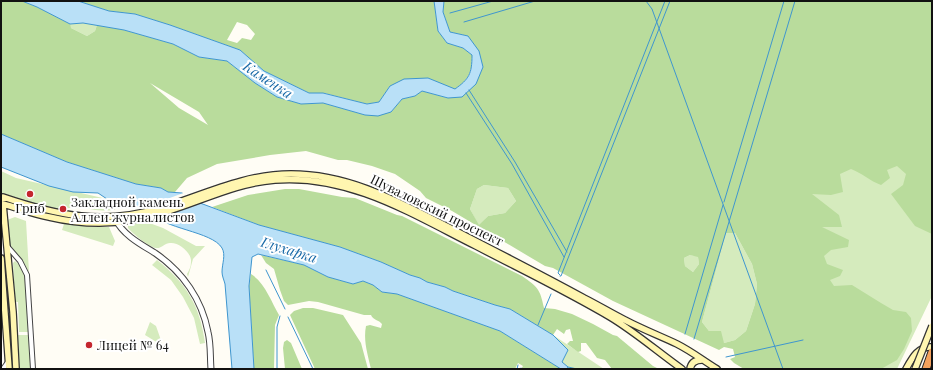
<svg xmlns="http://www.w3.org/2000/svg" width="933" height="370" font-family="'Playfair Display',serif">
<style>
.green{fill:#d5ebbd}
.forest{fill:#b9dc9c;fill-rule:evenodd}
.water{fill:#b9e0f7;stroke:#3f96cf}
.pier{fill:#fffdf5}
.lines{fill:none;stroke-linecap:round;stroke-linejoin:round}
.stream{stroke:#3f96cf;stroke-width:1}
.minor-casing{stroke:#444;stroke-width:6}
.tertiary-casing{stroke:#444;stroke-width:7}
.secondary-casing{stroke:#333;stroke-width:8}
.motorway-casing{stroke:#222;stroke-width:9}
.minor{stroke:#fff;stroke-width:4}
.tertiary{stroke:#fff;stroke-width:5}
.secondary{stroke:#fff6b0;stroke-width:5.5}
.motorway{stroke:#f5a25d;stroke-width:7}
.secondary-bridge-casing{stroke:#333;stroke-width:8;stroke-linecap:butt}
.secondary-bridge{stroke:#fff6b0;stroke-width:5.5}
.poi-dot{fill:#c4262e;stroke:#fff;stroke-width:1.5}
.labels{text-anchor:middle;stroke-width:4;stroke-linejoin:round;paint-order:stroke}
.poi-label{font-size:13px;fill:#111;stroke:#fff;text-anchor:start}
.street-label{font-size:13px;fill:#111;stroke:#fff}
.water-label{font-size:14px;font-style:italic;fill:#1768a6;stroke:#fff}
</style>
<rect width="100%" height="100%" fill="#fffdf5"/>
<path class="green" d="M1,1H22L70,24L83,23L97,25L95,31L87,36L71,28Z
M902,158L932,215V296L897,369H774L834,324L776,176Z
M1,171L16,178L107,199H117L127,204H119L118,208C102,217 74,200 60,212L1,193Z
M484,185L508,188L516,201L505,213L488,216L479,226L470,209L477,189Z
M15,217L26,221L29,272L24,263L9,245L7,220Z
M144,221L163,228L196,246H205L193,259L188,277L187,274C189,270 191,267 191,262C192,253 179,242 170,243C165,243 161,249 156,248C149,247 133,234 128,228V226L131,223Z
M64,224L93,227H109L115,241L113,246L62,230Z
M726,233H735L752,264L757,284L755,304L746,331L735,340L724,343L709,331L702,322Z
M690,255L698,256L699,264L693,272L685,266L684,258Z
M157,260C186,283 200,305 205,343L200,344L194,318L183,297L171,280L152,265Z
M15,261L21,266L25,275L29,332H19L18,302H15L13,263Z
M150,322L156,326L163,346L145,335Z
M17,335H29L31,369H19Z
M553,335L604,369H567L568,367L562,362L568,350Z"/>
<path class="forest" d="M1,1H22L37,7L70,24L71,28L87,36L95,31L97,25L124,30L173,44L199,57L227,61L255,83L277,97L301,104L323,103L365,115L391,112L402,99L415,96L422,91L448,98L483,67L468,36L450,32L443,12L444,1H932V234L915,226L891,194L903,185L906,174L897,166L887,170L890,178L881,185C870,181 862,173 851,169L840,174L843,192L831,195L812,194L839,215L842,227H822L849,240L848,247L831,250L824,256L827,264L843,270L840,276L830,280L834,286L852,285L881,303L893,310L906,312L911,318L912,331L904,349L897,360L881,369H744L734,363L730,359L735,357L733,349L724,347L719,350L613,301L553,268L545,266L452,211L426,198L420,191L395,174L372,166L347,160H338L306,151L270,155L217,164L187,178L175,192H168L161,188L136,184L67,162L1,134ZM150,83L199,112L208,125L179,108ZM484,185L508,188L516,201L505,213L488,216L479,225L470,209L477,189ZM726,233H735L752,264L757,284L755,304L746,331L735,340L724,343L721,331H709L702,322ZM690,255L698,257L699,264L693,272L685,266L684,258Z
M78,1H434L438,31L447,43L463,48L472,55C472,74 469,78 455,90L428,78L390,86L379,102L367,104L324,93H309L264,71L240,50L170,25L135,14L109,11ZM237,22L247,25L255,34L251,40L242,38L237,43L227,40Z
M285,189H299L342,197L355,198L397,215L402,216L522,276C538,287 540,289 544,308L555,309L572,314L593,324L613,335L617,336L653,366L659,369H612L605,360L597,358L586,343H581V351L578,352L567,344L570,341H573L570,329L566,330L564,334L557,329L553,335L510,309L495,305L453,291L445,287L427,282L420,278L410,275L381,262L340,247L259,225L212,207L248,195Z
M261,255L304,265L328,277L353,284L363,281L373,285L382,292L397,294L500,331L561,369H521L523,366L518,363L515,369H371C368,355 363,341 366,326L370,325L381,328L382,324C379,320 373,320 371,315H364L318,302L309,301L288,305L284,301L280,290L274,269L266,263Z
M251,274C265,283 271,301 279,315L275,325L274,369H254L249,286Z
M303,308H313L343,315L361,343L368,369H315L290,315L294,311Z
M287,340L291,343L302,369H285L283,348L284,342Z"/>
<path class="water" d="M22,1H78L109,11L135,14L170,25L240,50L264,71L309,93H323L367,104L379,102L390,86L404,79L428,78L455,89C469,79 472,74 472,55L463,48L447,43L438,31L434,1H444L443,12L450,32L468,36L479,51L483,67L476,84L462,97L448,98L422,91L415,96L402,99L391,112L378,116L365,115L323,103L301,104L277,97L255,83L227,61L199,57L173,44L124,30L83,23L70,24L37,7Z
M1,134L67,162L136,184L161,188L168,192L182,193L200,203L259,225L340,247L381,262L410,275L420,278L427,282L445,287L453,291L495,305L510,309L553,335L568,350L562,362L568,367L567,369H561L500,331L397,294L382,292L373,285L363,281L353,284L328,277L304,265L258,254L252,257L249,286L254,369H232L225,284C224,280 222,276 222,272C222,264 226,255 222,248C212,231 162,229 151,212L136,209L118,199H107L98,193L73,192L49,186L1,167Z"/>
<path class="pier" d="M186,192L203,202L154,219L146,212L136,211L131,208L159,202Z"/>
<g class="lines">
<path class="stream" d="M646,1L652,9L783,369
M450,13L493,1
M464,22L535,1
M469,90L515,162L567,252
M466,93L512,164L564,257
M724,202L784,1
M266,270L285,309
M560,275L558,273L665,1
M560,276H561L670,1
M288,317L313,369
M538,325L551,294
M685,334L723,205
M694,339L795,1
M726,357L803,340
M568,367L577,369
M277,369V327L280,316
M517,369L518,365
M521,369V368"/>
<defs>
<path id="minor" d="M7,246L20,261L27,275L33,369
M3,369L8,362"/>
<path id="tertiary" d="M116,220C123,235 142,245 155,253C183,272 202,300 208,332C211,344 210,357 211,369"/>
<path id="secondary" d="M1,199L3,197C59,216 103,225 161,208C205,194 245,174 291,174C350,174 399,202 450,228C495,251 540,274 584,298C598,305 611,313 625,320C642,329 660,336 677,344C691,351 704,361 717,369
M1,258L9,369
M16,369L13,312L3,204C18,208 33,214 49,217C87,226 125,225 162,213C200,202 235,183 275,180C349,174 412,214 476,246C520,269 566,291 610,317C635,332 658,352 682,369
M690,369C691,362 696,360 702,360
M906,369C912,358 918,346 932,347"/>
<path id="motorway" d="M926,369L932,352"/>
</defs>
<use href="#minor" class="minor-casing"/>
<use href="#tertiary" class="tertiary-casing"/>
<use href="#secondary" class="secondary-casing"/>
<use href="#motorway" class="motorway-casing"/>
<use href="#minor" class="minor"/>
<use href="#tertiary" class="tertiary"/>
<use href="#secondary" class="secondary"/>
<use href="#motorway" class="motorway"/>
<defs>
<path id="secondary-bridge" d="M915,369L932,326"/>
</defs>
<use href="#secondary-bridge" class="secondary-bridge-casing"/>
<use href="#secondary-bridge" class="secondary-bridge"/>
</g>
<g class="poi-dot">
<circle cx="30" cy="194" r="4"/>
<circle cx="63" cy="209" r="4"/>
<circle cx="89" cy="345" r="4"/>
</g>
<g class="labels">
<g class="poi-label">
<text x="71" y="207">Закладной камень<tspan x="71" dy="15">Аллеи журналистов</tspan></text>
<text x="30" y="213" text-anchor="middle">Гриб</text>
<text x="97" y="350">Лицей № 64</text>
</g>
<g class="street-label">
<text transform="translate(437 210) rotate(26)" y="5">Шуваловский проспект</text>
</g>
<g class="water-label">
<text transform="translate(268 80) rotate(33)" y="5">Каменка</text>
<text transform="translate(289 250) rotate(17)" y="5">Глухарка</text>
</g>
</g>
<rect width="933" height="370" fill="none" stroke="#111111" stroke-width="4"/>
</svg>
